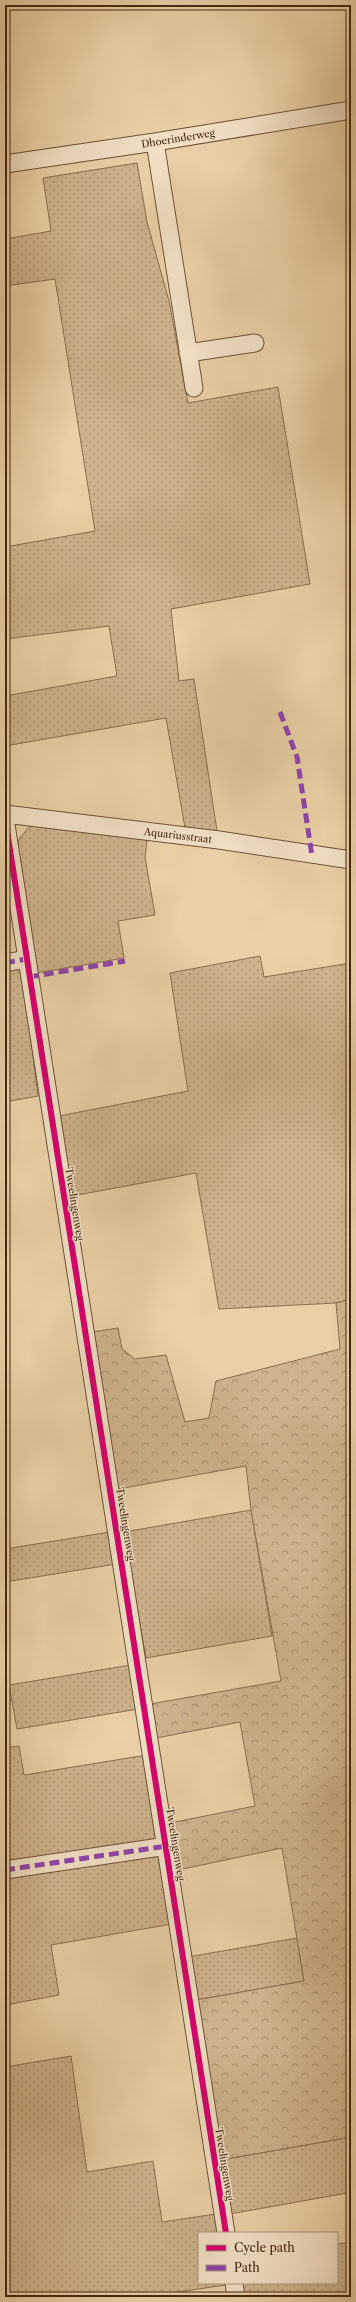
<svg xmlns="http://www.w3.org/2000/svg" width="356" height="2302" font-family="'Libre Caslon Text',serif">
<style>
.grass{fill:url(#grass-dots);stroke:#8a6e4e}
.forest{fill:url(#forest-crowns);stroke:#8a6e4e}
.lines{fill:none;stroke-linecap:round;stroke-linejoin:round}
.street-casing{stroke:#6f5236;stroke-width:19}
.street{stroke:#f1e0c5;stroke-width:17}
.quiet{stroke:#8e44ad;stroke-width:5;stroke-dasharray:10 5;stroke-linecap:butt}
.cycleway-casing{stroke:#f1e0c5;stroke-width:8}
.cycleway{stroke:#d6006c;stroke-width:6}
.labels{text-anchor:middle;stroke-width:3;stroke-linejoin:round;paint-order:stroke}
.street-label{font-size:10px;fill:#462810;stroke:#f1e0c5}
</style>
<defs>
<pattern id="grass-dots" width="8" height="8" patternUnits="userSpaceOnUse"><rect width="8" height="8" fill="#ceb38c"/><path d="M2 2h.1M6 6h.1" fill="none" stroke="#a99271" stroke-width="1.8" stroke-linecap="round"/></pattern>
<pattern id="forest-crowns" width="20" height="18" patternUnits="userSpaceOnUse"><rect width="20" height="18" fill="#ceb38c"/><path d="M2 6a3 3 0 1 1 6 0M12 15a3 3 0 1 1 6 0" fill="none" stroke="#a99271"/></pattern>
</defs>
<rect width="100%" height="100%" fill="#ead0a6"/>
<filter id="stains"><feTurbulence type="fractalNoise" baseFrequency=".005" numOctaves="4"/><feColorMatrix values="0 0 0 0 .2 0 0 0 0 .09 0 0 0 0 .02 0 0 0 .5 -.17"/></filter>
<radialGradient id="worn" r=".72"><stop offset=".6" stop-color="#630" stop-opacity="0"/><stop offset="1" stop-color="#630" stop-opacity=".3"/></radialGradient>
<path class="grass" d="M137,163L147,222L169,301L188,403L278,387L310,584L171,609L179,681L194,679L217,831L185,828L166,718L5,746V696L117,676L109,626L5,639V547L95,531L55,279L5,286V239L51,231L43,178Z
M40,825L147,840L145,857L155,915L118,921L124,958L36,973L18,850L19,839L29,827Z
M260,956L264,977L351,963V1299L336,1303L219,1309L196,1173L72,1196L59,1116L188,1091L170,973Z
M5,969H15L23,975L38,1096L5,1102Z
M251,1510L272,1636L146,1658L124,1532Z
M110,1532L116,1564L5,1582V1549Z
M131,1665L138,1709L17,1729L9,1685Z
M19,1746L24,1775L147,1755L157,1841L5,1867V1748Z
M158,1852L172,1924L51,1945L59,1995L5,2005V1875Z
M297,1938L304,1981L196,2000L188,1957Z
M71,2056L87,2172L153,2161L162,2222L216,2214L218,2233H199V2283H225L226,2285L143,2297H5V2067Z
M351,2137V2216L347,2193L230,2214L221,2160Z
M351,2242V2297H244L242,2283H337V2244Z"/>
<path class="forest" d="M351,1299V2137L221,2160L196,2000L304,1981L282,1848L178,1870L170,1823L255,1806L240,1722L156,1738L150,1704L281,1681L251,1510L246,1466L118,1489L92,1332L118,1328L122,1349L135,1359L166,1355L185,1422L209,1418L216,1381L340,1349L336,1303Z"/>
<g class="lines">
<defs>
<path id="street" d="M155,142L194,388
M5,164L155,142L351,110
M188,353L255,343
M5,814L219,840L351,860
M5,818L226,2233
M5,963L26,959
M5,1870L167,1846
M234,2283L236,2297"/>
</defs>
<use href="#street" class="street-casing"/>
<use href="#street" class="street"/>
<path class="quiet" d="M280,712L297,757L312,856
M5,963L26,959
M29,977L125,961
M5,1870L167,1846"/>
<defs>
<path id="cycleway" d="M5,818L226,2233"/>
</defs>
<use href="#cycleway" class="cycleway-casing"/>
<use href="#cycleway" class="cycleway"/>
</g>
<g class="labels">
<g class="street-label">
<text transform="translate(178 138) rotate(-9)" y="4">Dhoerinderweg</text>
<text transform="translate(178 835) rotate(7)" y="4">Aquariusstraat</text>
<text transform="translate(75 1204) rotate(81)" y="4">Tweelingenweg</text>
<text transform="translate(126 1524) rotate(81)" y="4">Tweelingenweg</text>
<text transform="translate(176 1844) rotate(81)" y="4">Tweelingenweg</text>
<text transform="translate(225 2164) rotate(81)" y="4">Tweelingenweg</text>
</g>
</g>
<rect width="356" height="2302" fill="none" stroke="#ead0a6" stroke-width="20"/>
<rect x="6" y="6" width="344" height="2290" fill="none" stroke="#462810" stroke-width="2"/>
<rect x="10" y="10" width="336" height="2282" fill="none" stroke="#462810"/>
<rect x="198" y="2232" width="140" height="52" fill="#f1e0c5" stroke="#ad967d"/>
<rect x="206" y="2245" width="20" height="6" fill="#d6006c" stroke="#ad967d"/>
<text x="234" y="2252" font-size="12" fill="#462810">Cycle path</text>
<rect x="206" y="2265" width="20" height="6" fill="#8e44ad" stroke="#ad967d"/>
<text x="234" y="2272" font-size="12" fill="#462810">Path</text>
<rect width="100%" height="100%" filter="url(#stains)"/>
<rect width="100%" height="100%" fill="url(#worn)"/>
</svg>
